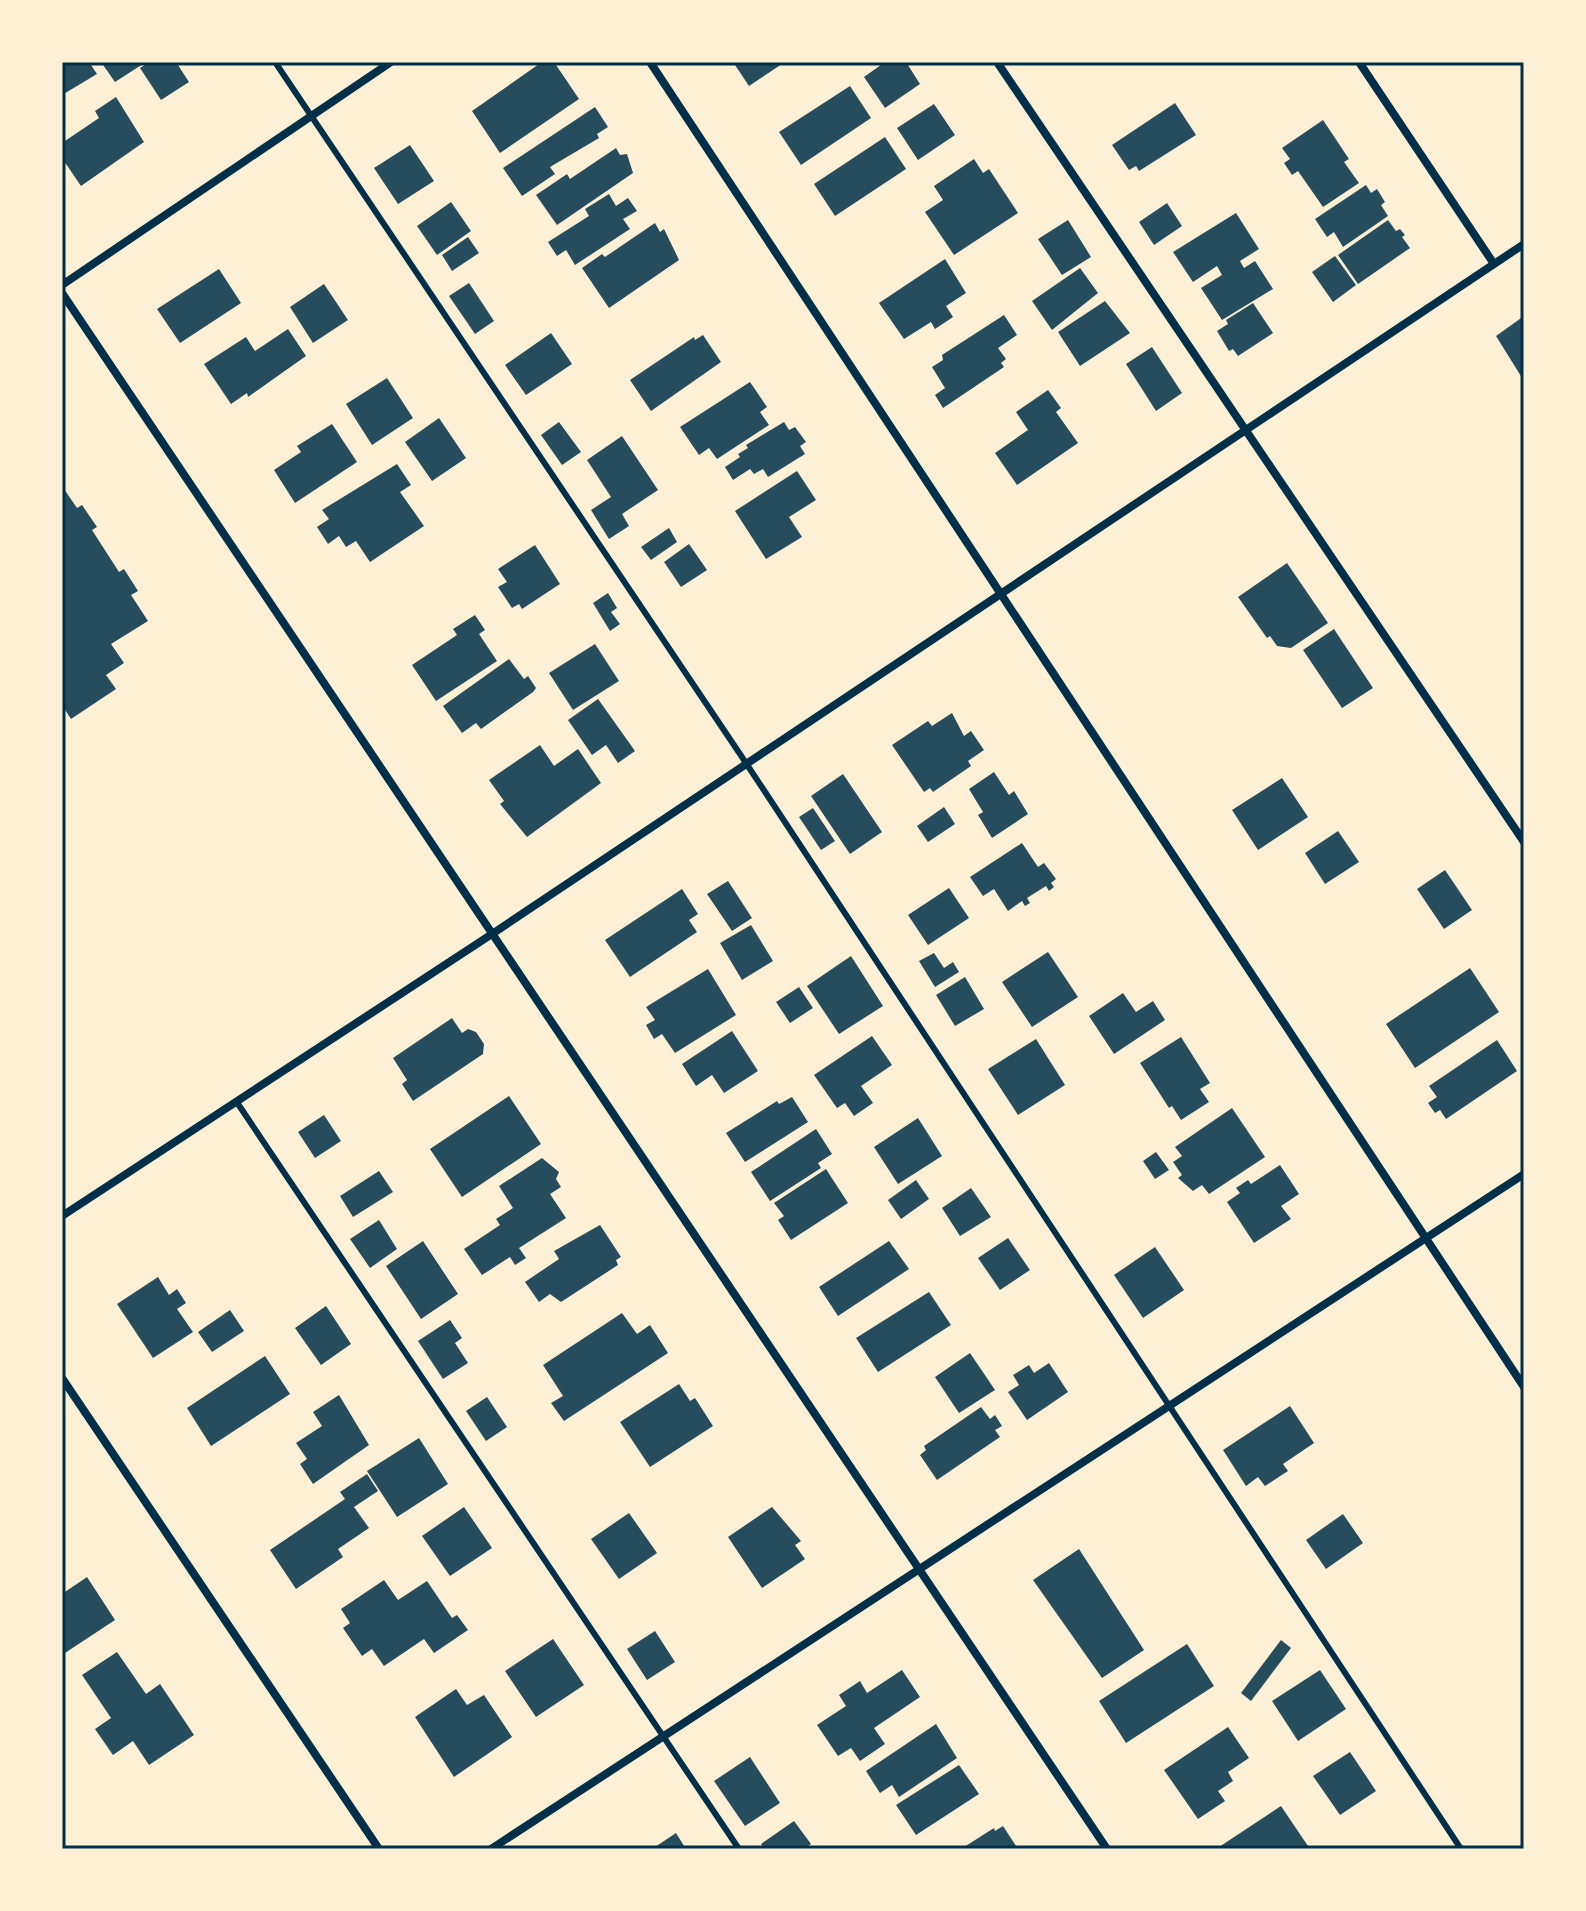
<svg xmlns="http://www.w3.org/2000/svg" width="1586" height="1911" font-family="'PT Sans',sans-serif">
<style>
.building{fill:#264d5e}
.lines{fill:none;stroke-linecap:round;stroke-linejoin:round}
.service{stroke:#003049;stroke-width:6}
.minor{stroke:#003049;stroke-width:8}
.neatline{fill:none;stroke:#003049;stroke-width:3}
</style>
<rect width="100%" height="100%" fill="#fdf0d5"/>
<path class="building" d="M62,62H89L97,74L62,95Z
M101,62H146L115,82Z
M150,62H176L189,82L161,100L140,68Z
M542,62H554L579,99L500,153L472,111Z
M733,62H785L749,86Z
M885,62H906L920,84L885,108L864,77Z
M850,86L871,118L801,165L779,132Z
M116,97L144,142L81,186L62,158V143L99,118L95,111Z
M1175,103L1196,135L1139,171L1136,166L1129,170L1112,145Z
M934,104L955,135L918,160L897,128Z
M595,107L608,127L597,134L599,138L550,167L555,174L522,196L503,168Z
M1323,120L1349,159L1344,162L1359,183L1323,207L1298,171L1292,175L1284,163L1290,159L1282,148Z
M885,137L906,169L835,216L814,184Z
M410,145L434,181L398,204L374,168Z
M616,148L620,155L627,154L633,173L557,225L536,195L567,174L570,179Z
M974,159L983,173L989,169L1018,213L954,255L925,212L943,200L934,186Z
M1366,185L1371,193L1377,189L1385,202L1381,205L1388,216L1343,247L1334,232L1327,237L1315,219Z
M609,194L616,206L628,198L637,211L623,219L630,229L575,265L566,250L557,256L548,242L589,216L585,209Z
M451,202L471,231L437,255L417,226Z
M1167,203L1182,226L1154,245L1139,222Z
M1236,213L1259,249L1240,261L1244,268L1255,261L1273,289L1222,320L1201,288L1222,275L1217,266L1193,282L1173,252Z
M1068,220L1091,257L1062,275L1038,239Z
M1388,220L1396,231L1400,229L1405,235L1402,237L1410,248L1358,284L1338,255Z
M655,223L660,232L664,229L679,260L609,308L582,268L602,254L605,257Z
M468,237L479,253L452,271L442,255Z
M1335,256L1356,285L1333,302L1312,272Z
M945,259L966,293L946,306L953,317L935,329L931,322L904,339L879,303Z
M1080,268L1098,293L1052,330L1032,301Z
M219,269L241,303L180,343L157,309Z
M469,283L494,321L475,334L449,296Z
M324,284L348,320L313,343L290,307Z
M1105,301L1130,333L1080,366L1058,332Z
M1253,303L1273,333L1238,356L1233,349L1229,351L1217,331L1228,324L1226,320Z
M1004,315L1017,335L998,348L1006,359L1001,363L1004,367L943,408L935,395L945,388L932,367L943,360L942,355Z
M1524,316V381L1496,336Z
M288,329L306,356L248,397L247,393L231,404L204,364L246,337L255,351Z
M551,333L572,364L526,395L505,365Z
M703,335L721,362L651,411L630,380L694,337L695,340Z
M1152,347L1182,393L1156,411L1126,364Z
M387,378L413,418L372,445L346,404Z
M750,382L767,407L760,412L769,425L717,459L709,448L699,455L680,427Z
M1048,390L1061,408L1056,412L1078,443L1017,485L995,453L1028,430L1016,412Z
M439,418L466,458L432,481L405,442Z
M559,422L581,452L562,465L541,435Z
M784,422L789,430L795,427L806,442L800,446L805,454L768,477L763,469L754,474L750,469L733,480L725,467L740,457L738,454L748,448L746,445Z
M332,424L357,462L295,503L274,470L301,452L297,446Z
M622,436L658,490L622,514L629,526L609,539L591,510L611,497L587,460Z
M397,464L411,485L400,492L424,526L370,562L356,541L346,547L339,536L328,544L317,527L329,519L322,510Z
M797,471L816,500L789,517L802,537L766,559L735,511Z
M62,486L77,508L82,505L97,527L92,530L119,572L124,569L138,591L131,595L148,621L111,644L124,663L106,675L116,689L71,719L62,705Z
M669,528L677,542L651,560L641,547Z
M689,544L707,570L681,587L664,562Z
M535,545L560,584L522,609L519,604L512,608L498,587L507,582L498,569Z
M1287,563L1328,623L1291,648L1277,646L1270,636L1267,638L1238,597Z
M608,593L617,608L611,612L620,624L610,631L593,603Z
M475,615L485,630L479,634L497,661L436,701L412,665L457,635L453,629Z
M1334,629L1373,688L1342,708L1303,650Z
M595,644L619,681L573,710L549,673Z
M509,659L524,679L528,676L536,688L533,692L481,729L476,723L462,733L443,706Z
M598,699L635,751L618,763L606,745L592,755L568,720Z
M952,713L964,736L971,731L984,750L968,761L971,766L933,792L930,788L924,792L892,745L928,721L932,726Z
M540,745L554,766L578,749L601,783L527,837L500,804L504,801L489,780Z
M994,772L1009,795L1014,791L1028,814L992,838L978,815L983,812L969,789Z
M843,774L882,832L850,854L811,796Z
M1282,778L1308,817L1258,850L1232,810Z
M944,807L955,824L928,842L917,826Z
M813,808L835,841L821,850L799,817Z
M1338,831L1359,862L1325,884L1305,853Z
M1022,843L1038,867L1044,863L1056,879L1051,883L1054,887L1049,891L1046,886L1027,898L1030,903L1025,906L1022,901L1008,911L994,889L983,896L970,877Z
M1445,870L1472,910L1444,929L1417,889Z
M728,881L752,918L732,931L707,894Z
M949,888L969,918L928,945L908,915Z
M682,889L698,914L689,920L697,932L630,977L605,940Z
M751,925L773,961L742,980L720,943Z
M1048,952L1078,997L1032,1027L1002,982Z
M934,953L944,968L953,962L959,972L935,987L919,961Z
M851,956L883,1006L839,1034L807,986Z
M1470,968L1499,1012L1415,1068L1386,1024Z
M708,969L736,1015L675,1053L662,1034L654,1039L646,1025L655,1020L646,1007Z
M965,977L984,1009L955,1026L936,995Z
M799,987L813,1008L790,1023L776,1002Z
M1123,993L1136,1012L1153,1001L1165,1020L1114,1054L1089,1016Z
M452,1018L462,1033L468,1029L476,1032L484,1044L483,1054L413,1101L402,1084L407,1080L393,1058Z
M732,1031L758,1071L724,1093L712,1075L696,1086L682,1064Z
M872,1036L892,1065L861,1086L873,1103L854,1116L845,1103L837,1108L814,1075Z
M1181,1037L1210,1083L1200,1089L1209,1102L1181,1120L1172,1106L1169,1108L1140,1063Z
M1036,1039L1065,1085L1018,1115L988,1069Z
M1497,1040L1517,1071L1446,1119L1440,1110L1435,1113L1428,1103L1437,1097L1429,1086Z
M509,1096L541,1144L462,1197L430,1149Z
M792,1097L808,1122L745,1162L726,1133L777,1101L779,1104Z
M1232,1108L1265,1157L1209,1194L1202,1185L1193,1191L1178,1178L1182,1175L1173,1162L1182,1156L1175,1147Z
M324,1115L341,1141L315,1158L298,1132Z
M918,1118L942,1156L898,1184L874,1147Z
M816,1129L832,1154L818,1163L821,1168L770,1201L751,1172Z
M1156,1152L1169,1170L1155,1179L1143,1161Z
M542,1158L559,1172L556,1179L561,1187L550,1194L566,1218L519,1248L526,1258L515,1265L510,1257L482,1275L464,1249L500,1225L496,1219L513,1208L499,1186Z
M1280,1165L1299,1194L1281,1206L1291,1219L1254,1243L1227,1202L1240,1193L1236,1188L1248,1180L1251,1184Z
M826,1169L848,1203L791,1240L778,1220L784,1216L774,1203Z
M379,1171L393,1192L353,1217L340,1196Z
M916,1180L929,1199L901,1219L888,1200Z
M971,1188L991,1217L960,1236L942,1208Z
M379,1220L397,1249L370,1268L350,1239Z
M600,1225L621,1257L616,1260L618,1265L561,1302L550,1294L539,1302L525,1282L559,1259L554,1251Z
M1008,1238L1030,1270L1000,1290L978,1258Z
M423,1241L458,1294L421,1319L386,1266Z
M889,1241L909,1269L838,1316L819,1287Z
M1155,1247L1184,1290L1143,1318L1114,1275Z
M158,1277L169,1295L177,1289L186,1303L177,1309L193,1332L153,1358L117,1304Z
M929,1292L951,1325L878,1372L856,1338Z
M326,1306L351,1344L321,1365L295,1328Z
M230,1310L244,1331L212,1352L198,1332Z
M622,1313L637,1334L650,1325L668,1353L564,1421L551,1403L563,1396L543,1365Z
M450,1320L462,1338L455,1343L468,1363L443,1379L418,1341Z
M970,1353L995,1390L959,1413L935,1377Z
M265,1356L290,1394L211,1446L187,1408Z
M1049,1363L1068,1392L1027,1420L1008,1392L1019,1385L1013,1375L1029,1365L1034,1373Z
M679,1384L690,1401L695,1398L713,1426L650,1467L620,1422Z
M339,1395L369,1445L313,1484L300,1464L307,1459L296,1443L322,1426L313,1412Z
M487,1397L507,1427L486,1441L466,1411Z
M1290,1406L1314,1443L1283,1464L1288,1471L1265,1486L1258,1477L1246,1486L1223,1450Z
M981,1407L990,1419L995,1415L1002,1426L995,1430L1000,1437L937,1480L920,1455L926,1450L924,1446Z
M419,1438L448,1484L397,1517L367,1471Z
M367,1474L378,1491L354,1507L369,1528L338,1549L343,1557L296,1589L270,1550L345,1499L340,1492Z
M464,1507L492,1548L450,1576L422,1536Z
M772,1507L801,1541L795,1545L805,1559L762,1588L728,1537Z
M629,1513L657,1553L619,1579L591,1539Z
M1343,1514L1363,1543L1326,1569L1306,1540Z
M1079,1549L1144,1650L1102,1678L1033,1580Z
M87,1577L115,1620L62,1655V1594Z
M384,1580L398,1600L427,1581L452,1618L457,1615L468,1630L434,1653L424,1639L384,1666L372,1649L362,1656L343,1628L350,1623L341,1609Z
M655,1631L675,1662L647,1680L627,1649Z
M553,1639L584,1685L536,1717L505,1671Z
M1281,1640L1291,1648L1251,1701L1241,1693Z
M1187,1644L1214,1686L1126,1743L1099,1701Z
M117,1652L146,1694L160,1684L194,1735L149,1765L133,1741L113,1755L95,1729L111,1718L82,1675Z
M902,1670L920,1697L874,1728L885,1744L860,1761L851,1748L838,1756L817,1725L846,1706L839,1695L860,1681L867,1693Z
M1320,1670L1346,1709L1298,1741L1272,1701Z
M456,1689L467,1705L484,1695L512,1737L454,1777L415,1717Z
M936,1724L957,1758L899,1797L892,1785L880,1793L866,1771Z
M1228,1727L1249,1758L1228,1772L1233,1781L1218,1791L1225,1801L1198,1819L1164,1770Z
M1350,1752L1376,1791L1340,1815L1313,1776Z
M750,1757L780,1803L745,1826L714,1781Z
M959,1765L979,1794L916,1835L896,1805Z
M1281,1806L1310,1849H1216Z
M794,1821L811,1844L804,1849H764L761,1844Z
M1003,1826L1018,1849H961L994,1828L995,1831Z
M676,1833L686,1849H652Z"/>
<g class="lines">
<path class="service" d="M275,62L746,763L1461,1849
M236,1101L739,1849"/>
<path class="minor" d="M650,62L1524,1387
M997,62L1524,842
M1359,62L1494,264
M62,285L391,62
M62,293L1107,1849
M62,1216L492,934L1524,244
M62,1378L379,1849
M491,1849L1524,1174"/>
</g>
<rect width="1586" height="1911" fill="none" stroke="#fdf0d5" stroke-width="128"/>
<rect x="64" y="64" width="1458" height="1783" class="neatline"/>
</svg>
